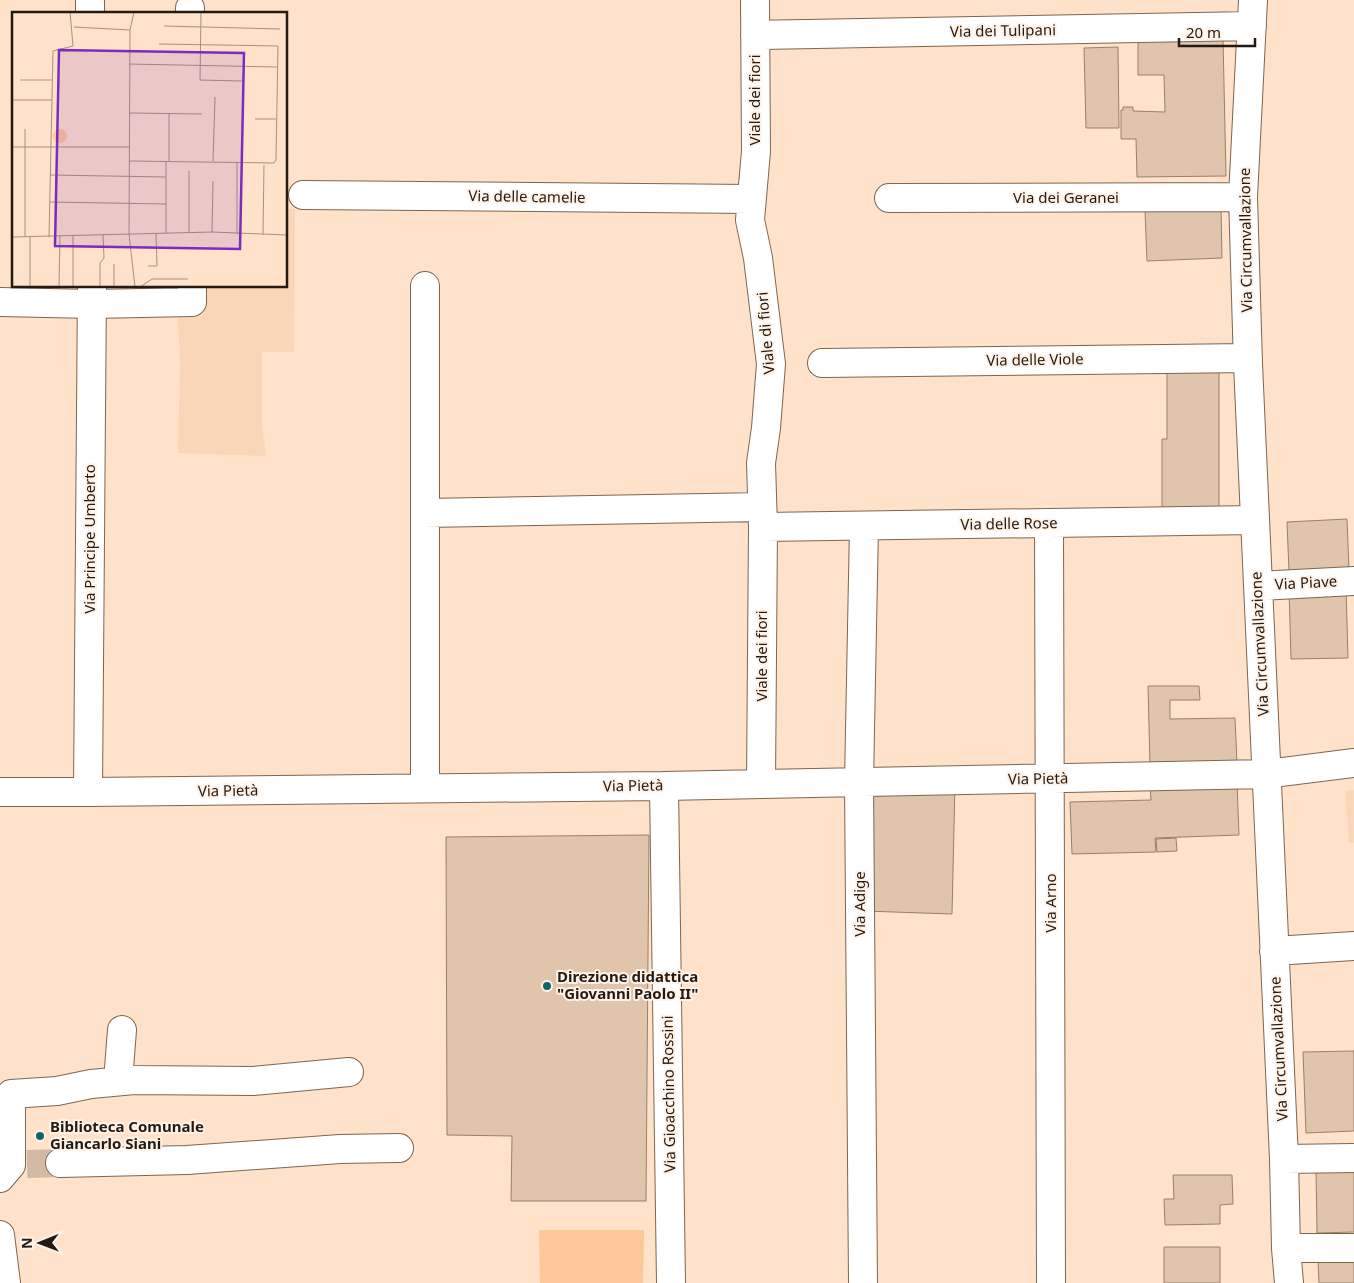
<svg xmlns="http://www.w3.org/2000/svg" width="1354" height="1283" font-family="'Noto Sans',sans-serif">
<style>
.built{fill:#f9d6b8}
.green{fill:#fec797}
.building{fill:#e0c4ac;stroke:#9a8069}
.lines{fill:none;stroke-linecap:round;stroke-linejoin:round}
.minor-tunnel{stroke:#d3baa4;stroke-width:28;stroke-dasharray:28 14;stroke-linecap:butt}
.minor-casing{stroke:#7e654f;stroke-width:30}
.minor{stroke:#fff;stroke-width:28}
.poi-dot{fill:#136365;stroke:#fff3e9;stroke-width:2}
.labels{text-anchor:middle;stroke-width:4;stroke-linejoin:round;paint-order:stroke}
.street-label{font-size:15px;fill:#241a11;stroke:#fff3e9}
.poi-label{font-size:15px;font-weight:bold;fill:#241a11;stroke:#fff3e9;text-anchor:start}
.inset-road{fill:none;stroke:#a7927f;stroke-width:1}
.view{fill:#7b2cbf;fill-opacity:0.15;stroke:#7b2cbf;stroke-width:2.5}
.inset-edge{fill:none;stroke:#241a11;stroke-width:2.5}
</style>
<rect width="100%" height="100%" fill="#ffe2c9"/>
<path class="built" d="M286,209H295L294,352H262V425L266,456L178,453L180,365L178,318L203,316L204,286H286Z
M1354,790V843H1349L1345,791Z"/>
<path class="green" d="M539,1230H644L643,1283H540Z"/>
<path class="building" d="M1223,38L1226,176L1137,177L1136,139H1121V110H1123V107H1133V111L1165,112L1164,75H1138V40Z
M1118,47L1119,128H1086L1084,48Z
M1221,208L1222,258L1147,261L1145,211Z
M1167,362H1219V512H1162V439H1167Z
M1347,519L1349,570L1289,572L1287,522Z
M1346,588L1348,658L1291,659L1289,589Z
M1148,686H1199L1200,700H1170V719L1235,718L1237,763L1150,765Z
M1237,783L1239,835L1155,838L1156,852L1072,854L1070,802L1151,800L1150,785Z
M955,784L952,914L864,911L863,789Z
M649,835L646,1201H511L512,1136L447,1135L446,837Z
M1176,838L1177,851L1157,852L1156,839Z
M1354,1051V1131L1306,1133L1303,1052Z
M1354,1168V1232L1317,1233L1316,1169Z
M1173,1175H1232L1233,1204L1220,1205V1224L1165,1225L1164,1199H1174Z
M1164,1247H1220V1283H1164Z
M1354,1260V1283H1319L1318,1261Z"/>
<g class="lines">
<path class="minor-tunnel" d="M27,1164L60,1163"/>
<defs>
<path id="minor" d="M90,0V14
M755,0L756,151L750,220L758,258L771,364L766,428L761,463L763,527L761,784
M1253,0L1243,197L1248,364L1284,1159L1286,1248L1289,1283
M190,8V14
M755,35L1252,26
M303,195L751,199
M889,198L1243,197
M0,302L92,304L192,302V286
M822,363L1248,358
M425,513L762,507
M1049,523L1051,1283
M763,527L1255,520
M1258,586L1354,581
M664,786L671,1283
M425,788V286
M0,792H88L664,786L1266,774L1354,763
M88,792L92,286
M1274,951L1354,946
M118,1081L122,1030
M1284,1159L1354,1158
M60,1163L187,1160L340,1149L399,1148
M0,1178L11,1165V1094L57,1091L91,1084L134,1080L253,1081L349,1072
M0,1235L6,1283
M1286,1248H1354
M863,1283L859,782L864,526"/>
</defs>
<use href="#minor" class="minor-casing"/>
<use href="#minor" class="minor"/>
</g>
<g class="poi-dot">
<circle cx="547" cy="986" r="5"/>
<circle cx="40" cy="1136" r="5"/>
</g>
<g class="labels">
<g class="street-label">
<text transform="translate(1003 31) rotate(-1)" y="5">Via dei Tulipani</text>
<text transform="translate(755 100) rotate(-90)" y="5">Viale dei fiori</text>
<text transform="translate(527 197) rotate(1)" y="5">Via delle camelie</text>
<text x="1066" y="203">Via dei Geranei</text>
<text transform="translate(1246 240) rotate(-91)" y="5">Via Circumvallazione</text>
<text transform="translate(766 333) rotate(-95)" y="5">Viale di fiori</text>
<text transform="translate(1035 360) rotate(-1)" y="5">Via delle Viole</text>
<text transform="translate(1009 524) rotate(-1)" y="5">Via delle Rose</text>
<text transform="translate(90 539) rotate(-90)" y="5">Via Principe Umberto</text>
<text transform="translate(1306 583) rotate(-3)" y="5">Via Piave</text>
<text transform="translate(1260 644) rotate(-93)" y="5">Via Circumvallazione</text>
<text transform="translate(762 656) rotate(-90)" y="5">Viale dei fiori</text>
<text transform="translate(1038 779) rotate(-1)" y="5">Via Pietà</text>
<text transform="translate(633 786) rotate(-1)" y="5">Via Pietà</text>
<text transform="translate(228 791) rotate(-1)" y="5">Via Pietà</text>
<text transform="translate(1051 903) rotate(-90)" y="5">Via Arno</text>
<text transform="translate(860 904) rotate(-90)" y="5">Via Adige</text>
<text transform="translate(1279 1049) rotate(-93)" y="5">Via Circumvallazione</text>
<text transform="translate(669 1094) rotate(-91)" y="5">Via Gioacchino Rossini</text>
</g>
<g class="poi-label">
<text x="557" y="982">Direzione didattica<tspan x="557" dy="17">"Giovanni Paolo II"</tspan></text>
<text x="50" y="1132">Biblioteca Comunale<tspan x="50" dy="17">Giancarlo Siani</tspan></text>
</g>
</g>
<g transform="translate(12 12)">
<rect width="275" height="275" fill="#ffe2c9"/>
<path d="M41 124a7 7 0 1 1 14 0a7 7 0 1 1-14 0Z" fill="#fec797"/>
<path class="inset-road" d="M122,0L118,18L117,222L123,275M189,0L188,68L230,69M152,14L268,17M62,15L118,18M117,52L265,55M8,68H40M0,88H40M117,101L190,102M157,101V150M243,107H264M13,117V225M0,135H117M117,149L262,151L264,148L266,34L147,32M201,149L203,85M38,163L154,165M38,190L154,192M200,220L201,169M154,221V150M177,221V159M225,222V150M251,223L252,153M61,224V275M0,225L200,220L275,223M37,225L41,39L61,34L58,0M102,252V275M136,254H145L144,222M18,275V225M47,275L48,224M88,275V251L92,246L91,223M128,275L140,267H176"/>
<path class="view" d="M47,38L232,41L228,237L43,234Z"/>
<rect width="275" height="275" class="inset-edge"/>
</g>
<g transform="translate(40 1243) rotate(269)" stroke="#fff3e9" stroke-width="4" paint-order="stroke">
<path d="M0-4L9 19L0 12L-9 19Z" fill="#241a11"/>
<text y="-8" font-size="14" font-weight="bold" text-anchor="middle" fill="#241a11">N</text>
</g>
<path d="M1179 38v8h76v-8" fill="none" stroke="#241a11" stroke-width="2.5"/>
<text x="1186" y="38" font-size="15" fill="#241a11" stroke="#fff3e9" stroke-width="4" paint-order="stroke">20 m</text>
</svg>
